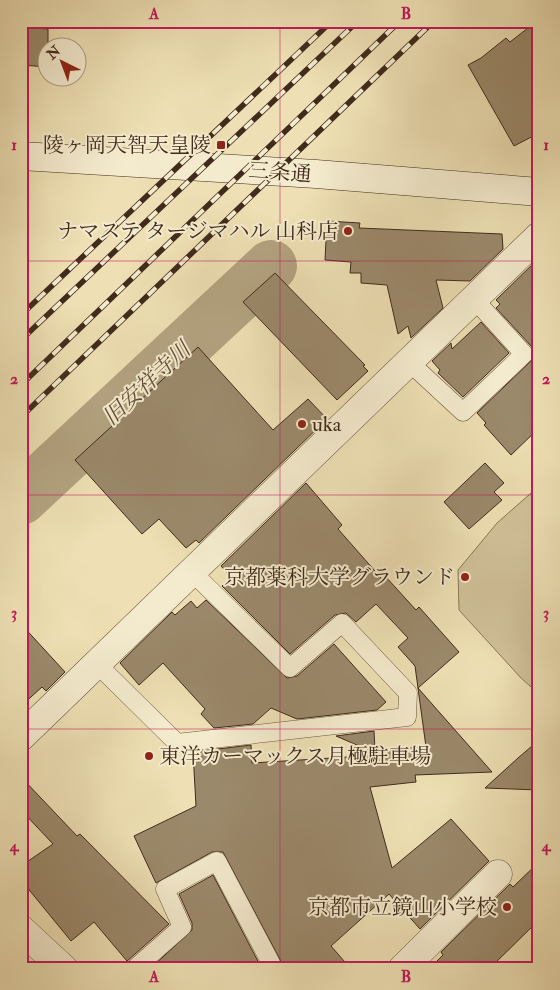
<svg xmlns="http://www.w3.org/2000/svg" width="560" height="990" font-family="'IM FELL Double Pica','Noto Serif JP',serif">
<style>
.green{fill:#d1c19a;stroke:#89765b}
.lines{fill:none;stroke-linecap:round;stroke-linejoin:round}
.river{stroke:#b3a280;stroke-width:52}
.building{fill:#9b896b;stroke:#412b1c}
.lane-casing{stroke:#6c5842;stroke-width:19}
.street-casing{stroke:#6c5842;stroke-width:29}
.secondary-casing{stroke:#412b1c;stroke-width:29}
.lane{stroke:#f4ebce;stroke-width:18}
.street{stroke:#f4ebce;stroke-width:28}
.secondary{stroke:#f4ebce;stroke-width:28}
.rail-casing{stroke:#412b1c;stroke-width:5.5}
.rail{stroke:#f4ebce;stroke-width:4;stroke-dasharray:11;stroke-linecap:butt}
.grid{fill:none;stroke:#c2185b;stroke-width:1;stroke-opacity:0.55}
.poi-dot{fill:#8f2418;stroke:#f4ebce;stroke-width:2}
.labels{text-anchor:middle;stroke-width:4;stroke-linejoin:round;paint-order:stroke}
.poi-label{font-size:21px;fill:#412b1c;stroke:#f4ebce;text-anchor:end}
.street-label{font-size:21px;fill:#412b1c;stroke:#f4ebce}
.water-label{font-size:22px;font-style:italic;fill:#634f3a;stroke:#f4ebce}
.neatline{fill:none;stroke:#c2185b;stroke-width:2}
.grid-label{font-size:16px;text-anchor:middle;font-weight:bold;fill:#c2185b}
</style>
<rect width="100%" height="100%" fill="#eee0b4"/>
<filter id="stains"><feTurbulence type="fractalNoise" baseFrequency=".004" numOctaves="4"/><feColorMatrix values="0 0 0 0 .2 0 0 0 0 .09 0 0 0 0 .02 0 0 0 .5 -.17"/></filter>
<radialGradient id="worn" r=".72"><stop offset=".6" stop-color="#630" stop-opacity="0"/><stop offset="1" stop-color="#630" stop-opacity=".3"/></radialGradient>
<path class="green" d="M539,486V694L521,678L459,610L458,570L497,523Z"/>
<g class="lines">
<path class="river" d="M21,499L271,266"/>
</g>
<path class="building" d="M537,21L539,133L514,146L468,65L481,58L506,38L510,42Z
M21,27L48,29V67L21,65Z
M327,221L360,223L359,228L502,234L503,249L470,281L436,280L443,308L411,338L408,326L398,334L387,285L361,283V273H350L351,262L325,260Z
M539,258V428L511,455L484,425L486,423L477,413L534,358L532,347L496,308L500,304L496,300Z
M275,273L365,365L363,366L368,371L337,400L243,302Z
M481,322L509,353L463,397L438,373L440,370L432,361L451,343L452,349Z
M198,347L273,430L308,399L327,419L199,543L196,540L186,548L159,519L142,534L75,460Z
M485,463L504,483L494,492L502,500L469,529L444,502Z
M306,483L342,525L338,529L382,579L385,576L416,610L419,607L459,652L418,688L492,772L415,775L416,782L370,787L392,868L451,819L489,861L420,929L389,894L331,946L351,969H285L223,852H212L156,883L134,836L196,806L193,752L251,745L252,763L380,755L336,736L374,731L375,750L426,747L415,666L398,647L408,638L376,604L356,622L346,613L335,615L290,654L222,586L231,577L221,566Z
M206,600L287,678L297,676L334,644L386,702L377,710L297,719L271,708L253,724L214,728L201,714L205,709L163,663L139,685L120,663L172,612L175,615L191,601L197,608Z
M21,624L65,672L46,691L42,687L21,706Z
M539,740V790L485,788L518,758Z
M21,777L77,836L80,834L169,924L127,961L94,922L71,941L21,880V866L53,844L21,810Z
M539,862V920L489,969H429L443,955L441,952L510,884L513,887Z
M213,875L262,969H150L192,930V923L179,894Z"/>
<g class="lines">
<defs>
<path id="lane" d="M409,362L463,412L524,354L474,299
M97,664L177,743L407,717L408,693L342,623L290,668L192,572
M134,969L182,927L165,889L217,861L274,969"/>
<path id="street" d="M21,737L539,236
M21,929L64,969
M402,969L498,874"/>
<path id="secondary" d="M21,156L316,174L539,192"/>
</defs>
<use href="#lane" class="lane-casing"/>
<use href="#street" class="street-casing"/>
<use href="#secondary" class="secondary-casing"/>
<use href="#lane" class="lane"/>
<use href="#street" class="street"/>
<use href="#secondary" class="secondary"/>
<defs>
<path id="rail" d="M21,315L332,21
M21,340L358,21
M21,385L400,21
M21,417L434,21"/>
</defs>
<use href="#rail" class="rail-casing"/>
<use href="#rail" class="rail"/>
</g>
<path class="grid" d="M280,21V969M21,261H539M21,495H539M21,729H539"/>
<g class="poi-dot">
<rect x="216" y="140" width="10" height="10" rx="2.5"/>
<circle cx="348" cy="231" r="5"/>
<circle cx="302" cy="424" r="5"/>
<circle cx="465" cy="577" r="5"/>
<circle cx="149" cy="756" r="5"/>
<circle cx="507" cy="907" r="5"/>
</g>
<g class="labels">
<g class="poi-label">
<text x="211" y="152">陵ヶ岡天智天皇陵</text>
<text x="338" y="238">ナマステ タージマハル 山科店</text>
<text x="312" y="431" text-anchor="start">uka</text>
<text x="455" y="584">京都薬科大学グラウンド</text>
<text x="159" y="763" text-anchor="start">東洋カーマックス月極駐車場</text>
<text x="497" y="914">京都市立鏡山小学校</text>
</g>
<g class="street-label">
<text transform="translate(280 172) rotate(4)" y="7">三条通</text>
</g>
<g class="water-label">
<text transform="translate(146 383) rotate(-43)" y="8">旧安祥寺川</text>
</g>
</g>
<rect width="560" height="990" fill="none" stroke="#eee0b4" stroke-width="55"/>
<g transform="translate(62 62) rotate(318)"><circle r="24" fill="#f4ebce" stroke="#ac9e87"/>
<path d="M0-4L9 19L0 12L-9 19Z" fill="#8f2418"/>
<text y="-8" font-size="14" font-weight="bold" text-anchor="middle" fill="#412b1c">N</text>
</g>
<rect x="28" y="28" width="504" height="934" class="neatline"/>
<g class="grid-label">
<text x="154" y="19">A</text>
<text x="406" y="19">B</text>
<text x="14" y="150">1</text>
<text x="546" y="150">1</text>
<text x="14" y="384">2</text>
<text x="546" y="384">2</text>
<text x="14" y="618">3</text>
<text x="546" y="618">3</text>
<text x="14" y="851">4</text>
<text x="546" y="851">4</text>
<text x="154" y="982">A</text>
<text x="406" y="982">B</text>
</g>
<rect width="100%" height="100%" filter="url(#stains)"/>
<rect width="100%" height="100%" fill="url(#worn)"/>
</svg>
